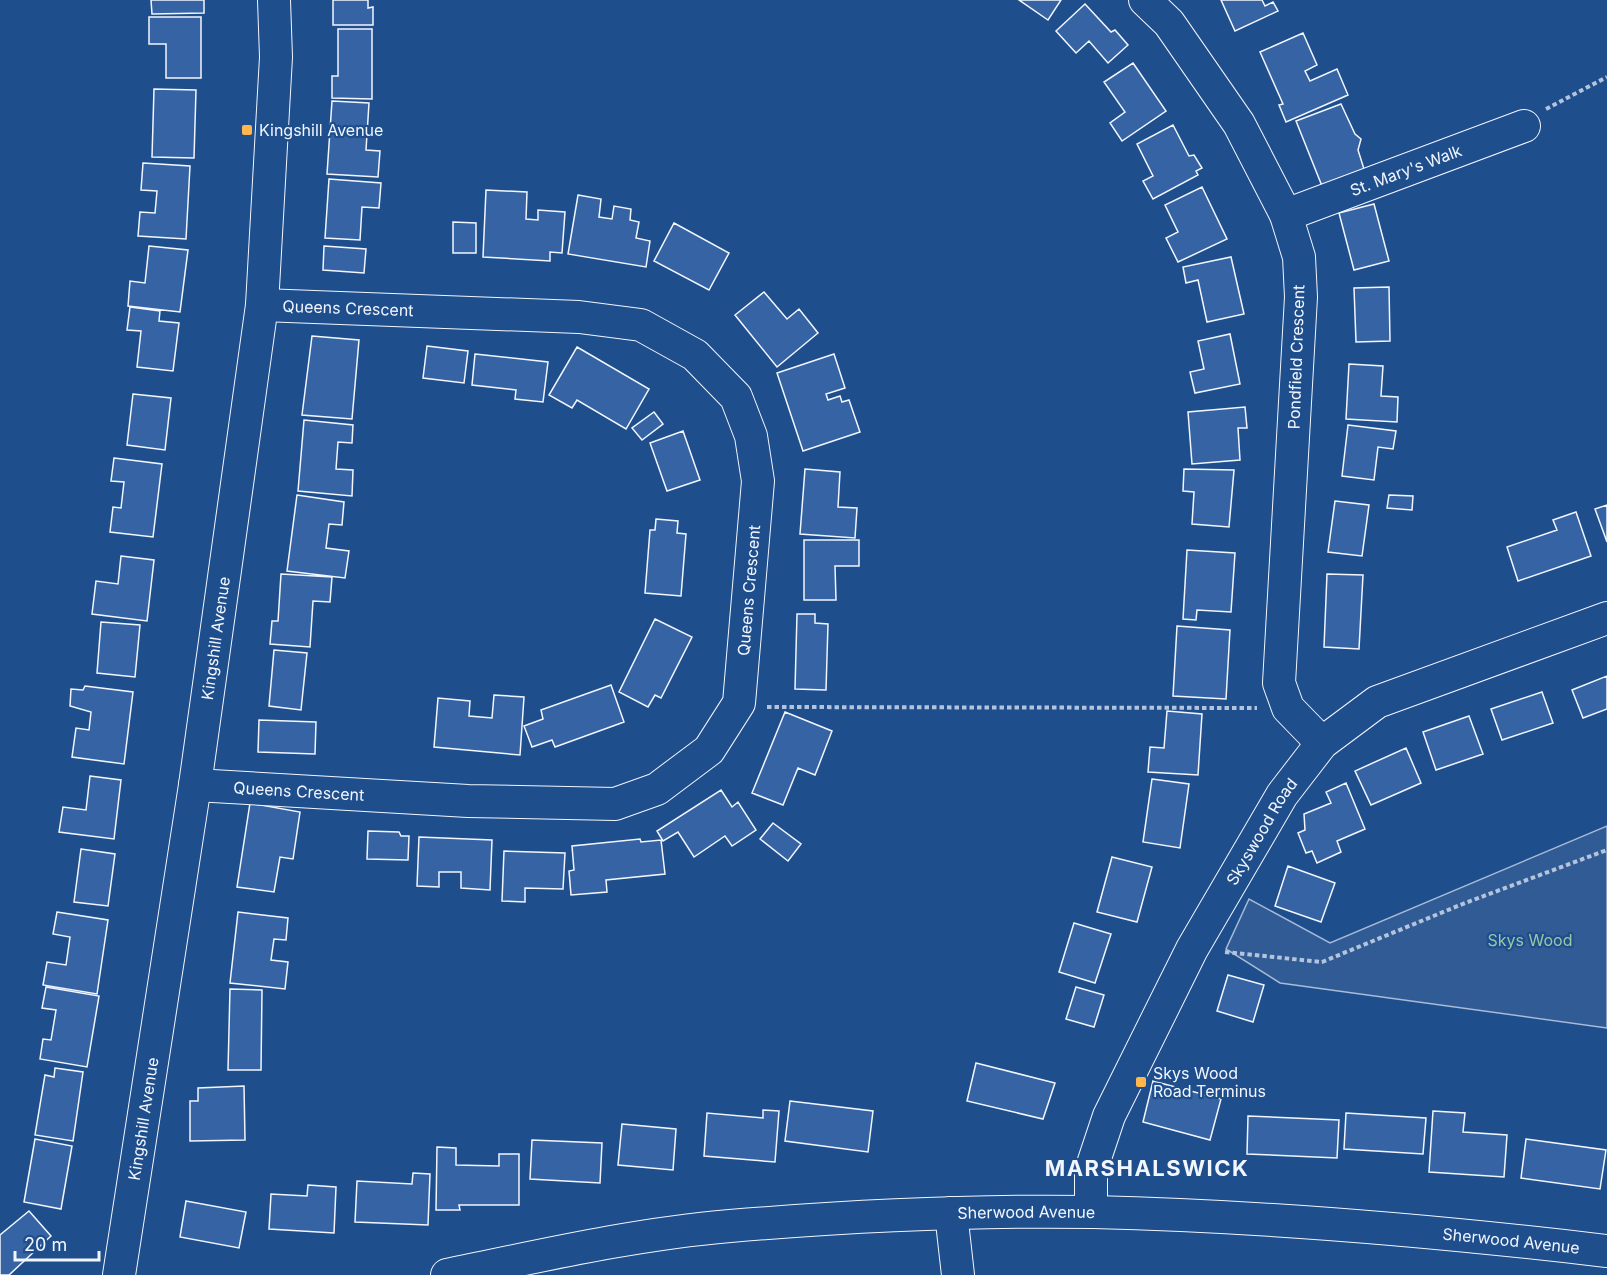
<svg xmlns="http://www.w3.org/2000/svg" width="1607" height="1275" font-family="Inter,sans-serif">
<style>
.built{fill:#305b95;stroke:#a8bbd7;stroke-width:1.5}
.building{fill:#3563a3;stroke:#f2f6ff;stroke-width:1.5}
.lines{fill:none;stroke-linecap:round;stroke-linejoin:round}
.minor-casing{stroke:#f2f6ff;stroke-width:34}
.path{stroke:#b3c4dc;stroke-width:4;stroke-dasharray:4.5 3;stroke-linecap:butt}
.minor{stroke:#1f4e8c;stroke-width:32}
.poi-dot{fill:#ffb74d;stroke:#1f4e8c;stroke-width:2}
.labels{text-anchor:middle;stroke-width:4.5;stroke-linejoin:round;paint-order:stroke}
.poi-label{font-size:16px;fill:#f2f6ff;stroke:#1f4e8c;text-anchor:start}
.street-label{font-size:16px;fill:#f2f6ff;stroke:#1f4e8c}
.park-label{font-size:16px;fill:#97c8a6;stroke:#1f4e8c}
.district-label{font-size:22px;font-weight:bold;letter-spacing:1.5px;fill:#f2f6ff;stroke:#1f4e8c}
</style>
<rect width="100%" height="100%" fill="#1f4e8c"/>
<path class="built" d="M1607,826V1028L1280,983L1226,949L1249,899L1330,943Z"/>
<path class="building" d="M151,0H204V13L152,14Z
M333,0H368V8L373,7V25H333Z
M1019,0H1061L1048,20Z
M1221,0H1262L1265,6L1273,2L1278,11L1235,31Z
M1085,4L1111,32L1115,30L1128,45L1108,63L1089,41L1076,53L1056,31Z
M149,17H201V78H166V44H149Z
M338,29H372V99L332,98V76H338Z
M1303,33L1317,65L1305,71L1310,81L1337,69L1348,95L1286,122L1279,105L1283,104L1260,52Z
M1133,63L1166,111L1122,141L1110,123L1125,112L1104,82Z
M154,89L196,90L194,158L152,157Z
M332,101L369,103L366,150L380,151L378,177L327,174Z
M1341,104L1355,134L1361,139L1358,150L1364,169L1322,186L1296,121Z
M1173,125L1189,156L1194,155L1202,168L1196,171L1198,175L1153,199L1143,181L1153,176L1137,144Z
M143,163L190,166L186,239L138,236L140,212L155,213L157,191L141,190Z
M329,179L381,183L379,208L362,207L360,240L325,238Z
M1202,187L1227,239L1178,262L1166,238L1178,232L1165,205Z
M486,190L527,192L526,219L538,220V210L565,212L562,253L550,252V261L483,257Z
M578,195L601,199L599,217L612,219L614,206L631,209L630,220L639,222L636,238L650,241L646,267L568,254Z
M1374,204L1389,261L1354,270L1339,213Z
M453,222L476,223V253H453Z
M674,223L729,253L709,290L654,261Z
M149,246L188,250L180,312L128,306L130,281L145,283Z
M324,246L366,249L364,273L323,270Z
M1231,257L1244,314L1207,322L1198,280L1186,283L1183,267Z
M1389,287L1390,341L1356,342L1354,288Z
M764,292L787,319L799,309L818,333L777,367L735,315Z
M130,307L160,311L159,321L179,323L173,371L137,367L141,331L127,330Z
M1230,334L1240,384L1195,393L1190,372L1204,369L1198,341Z
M312,336L359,340L352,419L302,415Z
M427,346L468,351L464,383L423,378Z
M577,347L649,389L626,429L577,400L572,408L549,395Z
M475,354L548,362L543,402L515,399L516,390L472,385Z
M834,354L845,388L826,394L828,400L840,396L842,402L849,400L860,432L803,451L777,373Z
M1349,364L1383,366L1381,396L1398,397L1397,422L1346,419Z
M133,394L171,398L165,450L127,445Z
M1245,407L1247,428H1238L1240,460L1192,464L1188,412Z
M654,412L663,424L642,440L632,428Z
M304,420L353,425L352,443L338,442L336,469L353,470L352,496L298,491Z
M1348,425L1396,431L1393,449L1378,447L1374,480L1342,476Z
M683,431L700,480L667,491L650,443Z
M114,458L162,464L153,537L110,532L113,507L121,508L124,482L111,481Z
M805,469L840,472L838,507L857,508L855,538L800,534Z
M1184,469L1234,470L1229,527L1192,524L1194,492L1183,491Z
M297,495L344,502L342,525L329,524L326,548L349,551L345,578L287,571Z
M1389,495L1413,496L1412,510L1387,508Z
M1335,501L1369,505L1362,556L1328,552Z
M1607,505V542L1595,509Z
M1576,512L1591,556L1518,581L1507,547L1557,530L1553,520Z
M656,519L678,521L677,533L686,534L681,596L645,593L650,530H655Z
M804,540H859V566H835L836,600H804Z
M1187,550L1235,553L1231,612L1197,610L1196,620L1183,619Z
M121,556L154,560L147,621L92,614L96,581L118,584Z
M281,574L332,577L330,602L313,601L310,647L270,644L272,621H278Z
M1327,574L1363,575L1359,649L1324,647Z
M797,614H815V623L828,624L826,690L795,689Z
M655,619L692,637L661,698L655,695L648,707L619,692Z
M101,622L140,625L135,677L97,673Z
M1177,626L1230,630L1226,699L1173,696Z
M274,650L307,653L301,710L269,706Z
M1607,676V709L1583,718L1572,690Z
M611,685L624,722L555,747L552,740L532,747L524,726L543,719L541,710Z
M85,686L133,692L124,764L72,757L76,728L89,730L91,712L70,706L71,689L83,690Z
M1542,692L1553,723L1502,740L1491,709Z
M494,695L524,697L520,755L434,747L438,698L470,701L469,716L492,718Z
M1167,711L1202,714L1198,775L1148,772L1150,747L1164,748Z
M785,712L832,731L815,775L798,768L783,805L752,793Z
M1469,716L1483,754L1436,770L1423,732Z
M259,720L316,722L315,754L258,752Z
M1406,748L1421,783L1371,805L1355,771Z
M90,776L121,780L114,839L59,832L63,807L86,810Z
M1152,779L1189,784L1180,848L1143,842Z
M1346,783L1365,829L1337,841L1341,852L1317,863L1312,851L1306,853L1298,833L1305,830L1304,814L1331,803L1326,792Z
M721,790L732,807L738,802L756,830L732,846L725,836L694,857L678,832L663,841L657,831Z
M250,803L300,812L293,859L280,857L274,892L237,887Z
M773,823L801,844L788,861L760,839Z
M368,831L399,832L401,836H409L408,860L367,859Z
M419,837L492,840L490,890L461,888V872H439V887L417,886Z
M640,839L641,842L661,840L665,874L606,880L607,892L571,895L569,871L574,870L572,846Z
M81,849L115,854L108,906L74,902Z
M504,851L565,853L563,889L525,888V902L502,901Z
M1112,857L1152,867L1137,922L1097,912Z
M1288,866L1335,883L1321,922L1275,906Z
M57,912L108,920L97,994L43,985L47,962L66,965L70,937L53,934Z
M238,912L288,918L286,940L274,939L271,960L288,962L285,989L230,983Z
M1074,923L1111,934L1095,983L1059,972Z
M1228,975L1264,985L1253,1022L1217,1011Z
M46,987L99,996L87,1067L40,1059L43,1039L51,1040L56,1010L42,1008Z
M1076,987L1104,995L1094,1027L1066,1019Z
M230,989L262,990L261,1070H228Z
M976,1063L1055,1083L1043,1119L967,1101Z
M55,1068L83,1072L73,1141L35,1135L45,1075L54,1077Z
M1153,1081L1221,1099L1210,1140L1143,1122Z
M244,1086L245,1140L190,1141V1101H198V1088Z
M790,1101L873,1111L868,1152L785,1141Z
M763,1110L779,1111L775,1162L704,1156L707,1113L763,1118Z
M1433,1111L1465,1113L1463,1132L1507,1135L1504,1177L1429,1172Z
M1346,1113L1426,1118L1423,1154L1344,1149Z
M1248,1116L1339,1120L1337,1158L1247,1154Z
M622,1124L676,1129L673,1170L618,1165Z
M35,1139L72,1146L61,1209L24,1202Z
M1526,1139L1606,1150L1600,1189L1521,1178Z
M532,1140L602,1143L600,1183L530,1179Z
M437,1147L456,1148V1165L499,1166V1154H519V1205H459L460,1210H436Z
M413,1173L430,1174L428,1225L355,1222L357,1181L412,1184Z
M308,1185L336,1187L334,1233L269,1229L271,1194L307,1196Z
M186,1201L246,1212L239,1248L180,1237Z
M29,1211L51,1236L9,1275H0V1235Z"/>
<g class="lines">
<defs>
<g id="minor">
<path d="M1145,0L1169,23L1239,124L1286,215L1299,257L1301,297L1279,683L1288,708L1322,743"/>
<path id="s1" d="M1286,215L1524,126"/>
<path id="s2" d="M195,785L468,801L615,804L657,789L709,750L739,703L758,481L751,436L736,397L695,355L641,325L579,317L262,305"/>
<path id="s3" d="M1091,1212V1170L1109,1116L1192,949L1282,795L1322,743L1377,702L1607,618"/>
<path d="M951,1213L958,1275"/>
<path id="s4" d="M119,1275L195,785L262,305L276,57L274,0"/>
<path id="s5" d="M447,1275C540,1256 635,1234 730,1226C850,1216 972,1210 1093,1212C1264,1216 1437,1231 1607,1251"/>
</g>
</defs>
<use href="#minor" class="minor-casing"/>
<path class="path" d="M1546,109L1607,77
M767,707L1257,708
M1225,952L1322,962L1465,903L1607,850"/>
<use href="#minor" class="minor"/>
</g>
<g class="poi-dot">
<rect x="241" y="124" width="12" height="12" rx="3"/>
<rect x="1135" y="1076" width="12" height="12" rx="3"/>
</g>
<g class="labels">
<g class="poi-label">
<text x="259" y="136">Kingshill Avenue</text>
<text x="1153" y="1079">Skys Wood<tspan x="1153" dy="18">Road Terminus</tspan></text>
</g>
<g class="street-label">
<text dy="6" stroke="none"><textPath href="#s1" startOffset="128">St. Mary's Walk</textPath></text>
<text transform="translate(348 308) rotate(2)" y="6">Queens Crescent</text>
<text transform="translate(1296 357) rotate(-88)" y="6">Pondfield Crescent</text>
<text dy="6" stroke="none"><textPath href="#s2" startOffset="699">Queens Crescent</textPath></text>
<text dy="6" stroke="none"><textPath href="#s4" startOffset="644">Kingshill Avenue</textPath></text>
<text dy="6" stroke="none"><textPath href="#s2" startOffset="104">Queens Crescent</textPath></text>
<text dy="6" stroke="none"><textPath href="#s3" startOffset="422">Skyswood Road</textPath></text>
<text dy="6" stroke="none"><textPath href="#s4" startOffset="158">Kingshill Avenue</textPath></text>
<text dy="6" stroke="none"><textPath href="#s5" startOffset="584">Sherwood Avenue</textPath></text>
<text dy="6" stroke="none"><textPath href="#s5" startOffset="1070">Sherwood Avenue</textPath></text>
</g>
<g class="park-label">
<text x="1530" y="946">Skys Wood</text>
</g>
<g class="district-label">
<text x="1147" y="1176">MARSHALSWICK</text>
</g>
</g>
<path d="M15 1251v9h84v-9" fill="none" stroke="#f2f6ff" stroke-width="3"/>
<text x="24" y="1251" font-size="18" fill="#f2f6ff" stroke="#1f4e8c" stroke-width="4.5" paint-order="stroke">20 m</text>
</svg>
